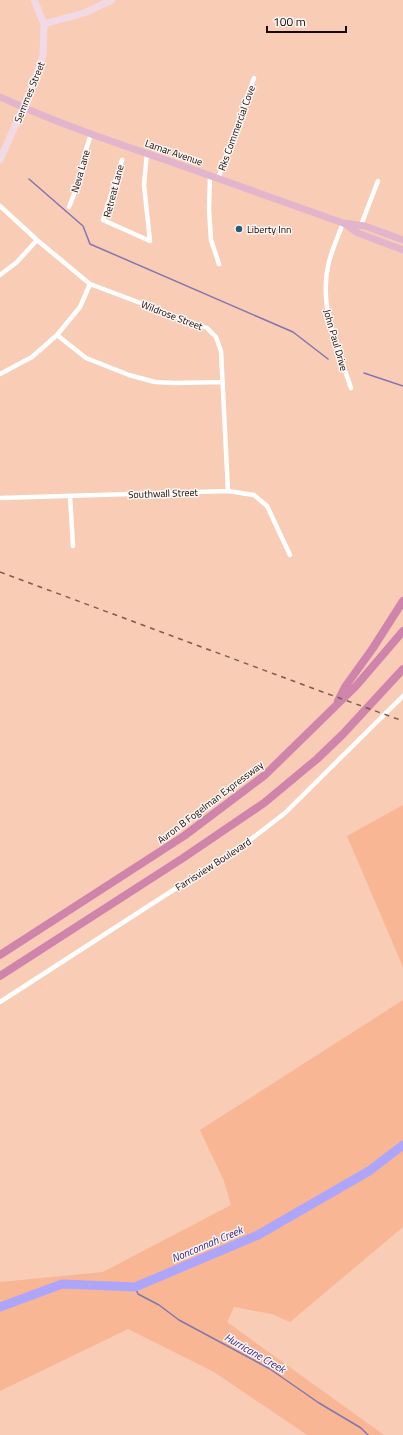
<svg xmlns="http://www.w3.org/2000/svg" width="403" height="1435" font-family="'Titillium Web',sans-serif">
<style>
.green{fill:#f8b695}
.lines{fill:none;stroke-linecap:round;stroke-linejoin:round}
.stream{stroke:#8076af;stroke-width:1.5}
.river{stroke:#ada5f9;stroke-width:9}
.street{stroke:#fff;stroke-width:4.5}
.secondary{stroke:#f1dae6;stroke-width:7}
.primary{stroke:#e2b5cd;stroke-width:7}
.highway{stroke:#cf84ac;stroke-width:8}
.rail{stroke:#785d50;stroke-width:1.5;stroke-dasharray:5 5;stroke-linecap:butt}
.poi-dot{fill:#215e75;stroke:#fcf7f5;stroke-width:1.5}
.labels{text-anchor:middle;stroke-width:3;stroke-linejoin:round;paint-order:stroke}
.street-label{font-size:10px;fill:#160803;stroke:#fcf7f5}
.poi-label{font-size:10px;fill:#160803;stroke:#fcf7f5;text-anchor:start}
.water-label{font-size:11px;font-style:italic;fill:#361e7c;stroke:#fcf7f5}
</style>
<rect width="100%" height="100%" fill="#f9ccb6"/>
<path class="green" d="M403,805V967L347,836Z
M403,1000V1227L290,1322L272,1314L234,1307L227,1322L384,1435H307L214,1372L128,1329L0,1391V1282L103,1272L231,1205L224,1181L200,1130Z"/>
<g class="lines">
<path class="stream" d="M29,179L83,226L90,244L293,332L328,359
M364,373L403,386
M135,1287L138,1294L159,1305L179,1320L270,1369L319,1403L361,1428L368,1435"/>
<path class="river" d="M0,1307L62,1284L135,1287L258,1235L369,1171L403,1145"/>
<path class="street" d="M122,160L103,220L150,241L144,185L147,153
M210,176L209,209L211,240L219,264
M218,179L254,78
M0,206L37,240L90,284L207,328L216,337L221,351L228,491
M69,207L80,179L85,153L91,134
M343,223C338,237 331,251 328,266C319,308 338,349 351,388
M361,225L378,181
M0,275L17,262L37,240
M57,335L86,358L129,375L155,382L175,383L223,382
M0,374L32,357L57,335L80,307L90,284
M70,496L73,546
M0,498L228,491L254,495L267,506L290,555
M0,1002L246,843L285,813L403,696"/>
<path class="secondary" d="M44,24L84,13L112,0
M0,160L33,85L43,55L44,24L34,0"/>
<path class="primary" d="M0,97C58,124 119,144 180,165C234,184 289,204 343,223L365,226L403,240
M345,224L358,233L403,250"/>
<path class="highway" d="M338,701L345,687L373,648L403,601
M0,955L184,836L265,775L356,686L403,631
M0,976L183,858L264,803L317,759L343,734L403,669"/>
<path class="rail" d="M0,572L320,691L403,721"/>
</g>
<circle class="poi-dot" cx="239" cy="229" r="4"/>
<g class="labels">
<g class="street-label">
<text transform="translate(29 92) rotate(-68)" y="4">Semmes Street</text>
<text transform="translate(236 128) rotate(-70)" y="4">Rks Commercial Cove</text>
<text transform="translate(174 152) rotate(19)" y="4">Lamar Avenue</text>
<text transform="translate(80 171) rotate(-74)" y="4">Neva Lane</text>
<text transform="translate(113 191) rotate(-75)" y="4">Retreat Lane</text>
<text transform="translate(172 315) rotate(21)" y="4">Wildrose Street</text>
<text transform="translate(336 340) rotate(74)" y="4">John Paul Drive</text>
<text transform="translate(163 493) rotate(-2)" y="4">Southwall Street</text>
<text transform="translate(210 802) rotate(-37)" y="4">Avron B Fogelman Expressway</text>
<text transform="translate(213 864) rotate(-33)" y="4">Farrisview Boulevard</text>
</g>
<g class="poi-label">
<text x="247" y="233">Liberty Inn</text>
</g>
<g class="water-label">
<text transform="translate(207 1244) rotate(-23)" y="4">Nonconnah Creek</text>
<text transform="translate(255 1353) rotate(30)" y="4">Hurricane Creek</text>
</g>
</g>
<path d="M267 26v6h79v-6" fill="none" stroke="#160803" stroke-width="2"/>
<text x="273" y="26" font-size="12" fill="#160803" stroke="#fcf7f5" stroke-width="3" paint-order="stroke">100 m</text>
</svg>
